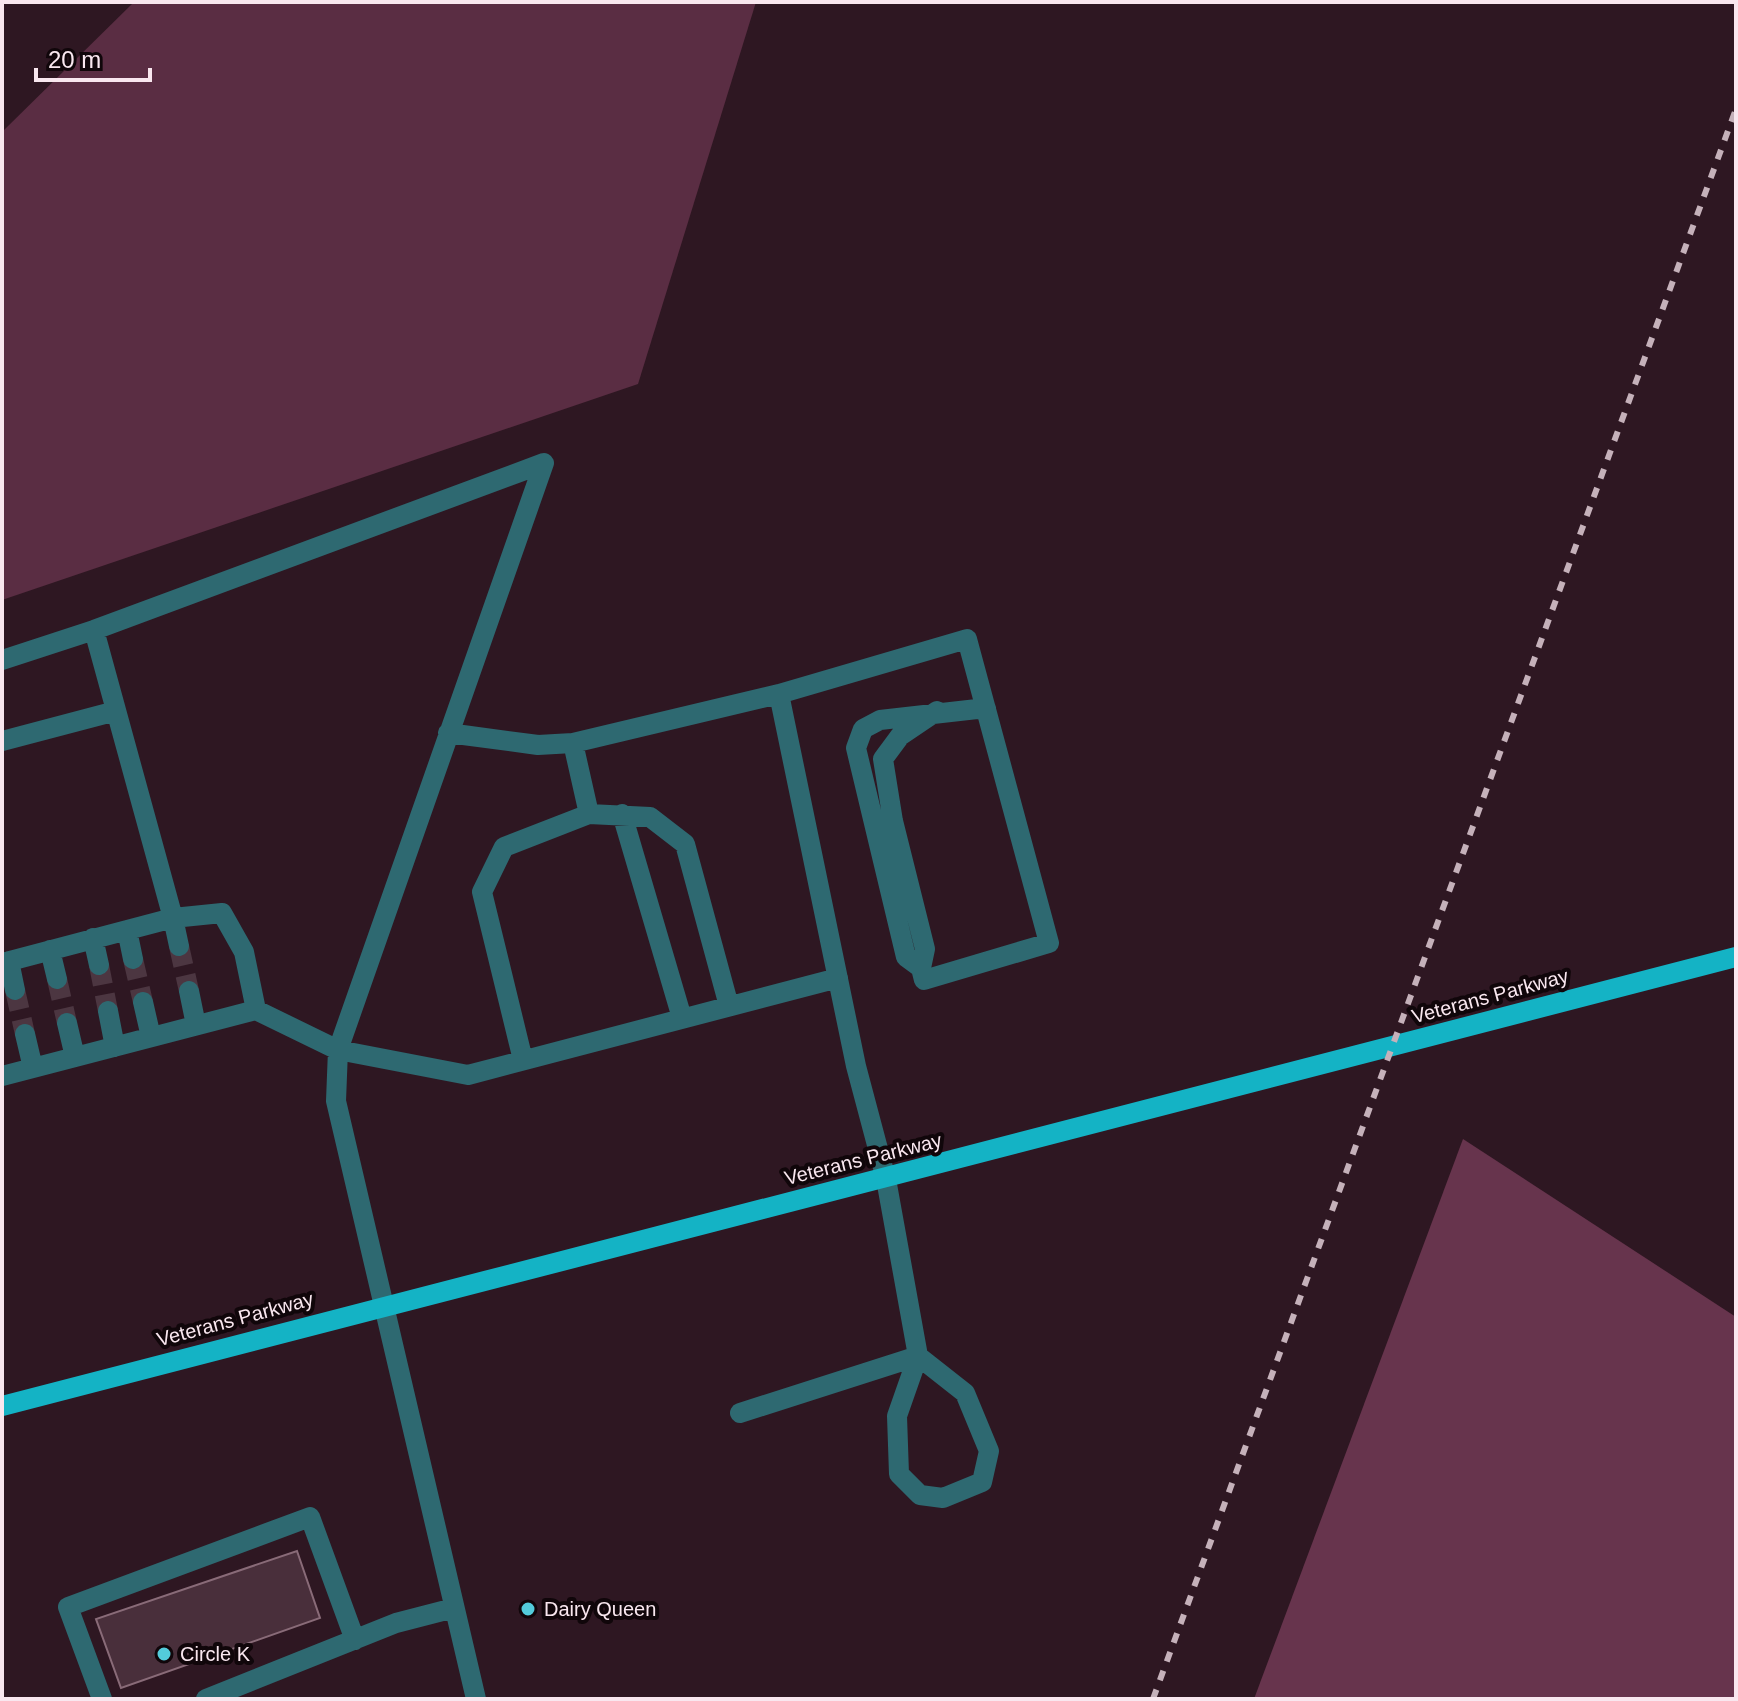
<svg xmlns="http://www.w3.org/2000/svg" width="1738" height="1701" font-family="Helvetica,sans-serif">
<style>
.green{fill:#5a2d43}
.forest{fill:#67344d}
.building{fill:#492f3b;stroke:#896b78;stroke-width:2}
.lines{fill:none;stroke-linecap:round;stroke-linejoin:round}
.minor-tunnel{stroke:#4c3641;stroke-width:20;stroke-dasharray:20 10;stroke-linecap:butt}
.minor{stroke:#2e6971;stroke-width:20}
.major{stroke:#14b3c5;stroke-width:20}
.rail{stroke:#c5b1ba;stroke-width:6;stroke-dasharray:10 10;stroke-linecap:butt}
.poi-dot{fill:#53cbdb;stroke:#10060a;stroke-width:3}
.labels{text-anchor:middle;stroke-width:8;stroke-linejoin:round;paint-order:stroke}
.street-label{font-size:20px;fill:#f9e7ef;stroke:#10060a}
.poi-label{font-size:20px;fill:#f9e7ef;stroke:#10060a;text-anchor:start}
</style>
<rect width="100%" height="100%" fill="#2e1722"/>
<path class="green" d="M134,2H756L638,384L2,600V132Z"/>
<path class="forest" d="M1463,1139L1736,1317V1699H1254Z"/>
<path class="building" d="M297,1551L320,1618L121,1688L96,1619Z"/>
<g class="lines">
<path class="minor-tunnel" d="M179,946L189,991
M133,959L143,1002
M99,965L108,1011
M57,979L67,1023
M15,990L25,1034"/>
<path class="minor" d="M2,660L94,630L544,463L338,1050L336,1101L476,1699
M448,733L538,745L573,743L779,694
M2,741L116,711
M573,743L589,814
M622,814L682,1018
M127,930L133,959
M93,938L99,965
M179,946L173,918L222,913L244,952L256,1010
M50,950L57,979
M9,961L15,990
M2,963L173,918L94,630
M921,968L906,957L856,748L863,729L880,720L986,708
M189,991L196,1025
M143,1002L151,1037
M108,1011L115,1047
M67,1023L75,1057
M25,1034L33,1068
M523,1060L482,892L504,847L589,814L650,817L685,844L729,1006
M2,1076L256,1010L338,1050L468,1075L838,978
M918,1356L965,1393L989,1451L982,1482L943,1498L920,1495L899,1474L897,1416L918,1356L886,1179L856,1066L779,694L967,639L1049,943L924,980L921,968L925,949L893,821L883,759L900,736L937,711
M740,1413L918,1356
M102,1699L68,1607L310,1517L355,1640
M206,1699L396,1623L454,1608"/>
<path class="major" d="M2,1406L1736,957"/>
<path class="rail" d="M1153,1699L1736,109"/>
</g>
<g class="poi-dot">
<circle cx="528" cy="1609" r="8"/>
<circle cx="164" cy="1654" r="8"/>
</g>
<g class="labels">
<g class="street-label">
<text transform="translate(1490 996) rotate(-15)" y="7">Veterans Parkway</text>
<text transform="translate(863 1159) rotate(-14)" y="7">Veterans Parkway</text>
<text transform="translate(235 1319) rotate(-15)" y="7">Veterans Parkway</text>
</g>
<g class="poi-label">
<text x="544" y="1616">Dairy Queen</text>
<text x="180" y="1661">Circle K</text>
</g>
</g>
<rect width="1738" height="1701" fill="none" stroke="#f9e7ef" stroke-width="8"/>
<path d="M36 68v12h114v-12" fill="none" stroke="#f9e7ef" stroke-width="4"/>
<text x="48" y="68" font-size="24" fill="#f9e7ef" stroke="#10060a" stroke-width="6" paint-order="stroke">20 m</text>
</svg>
